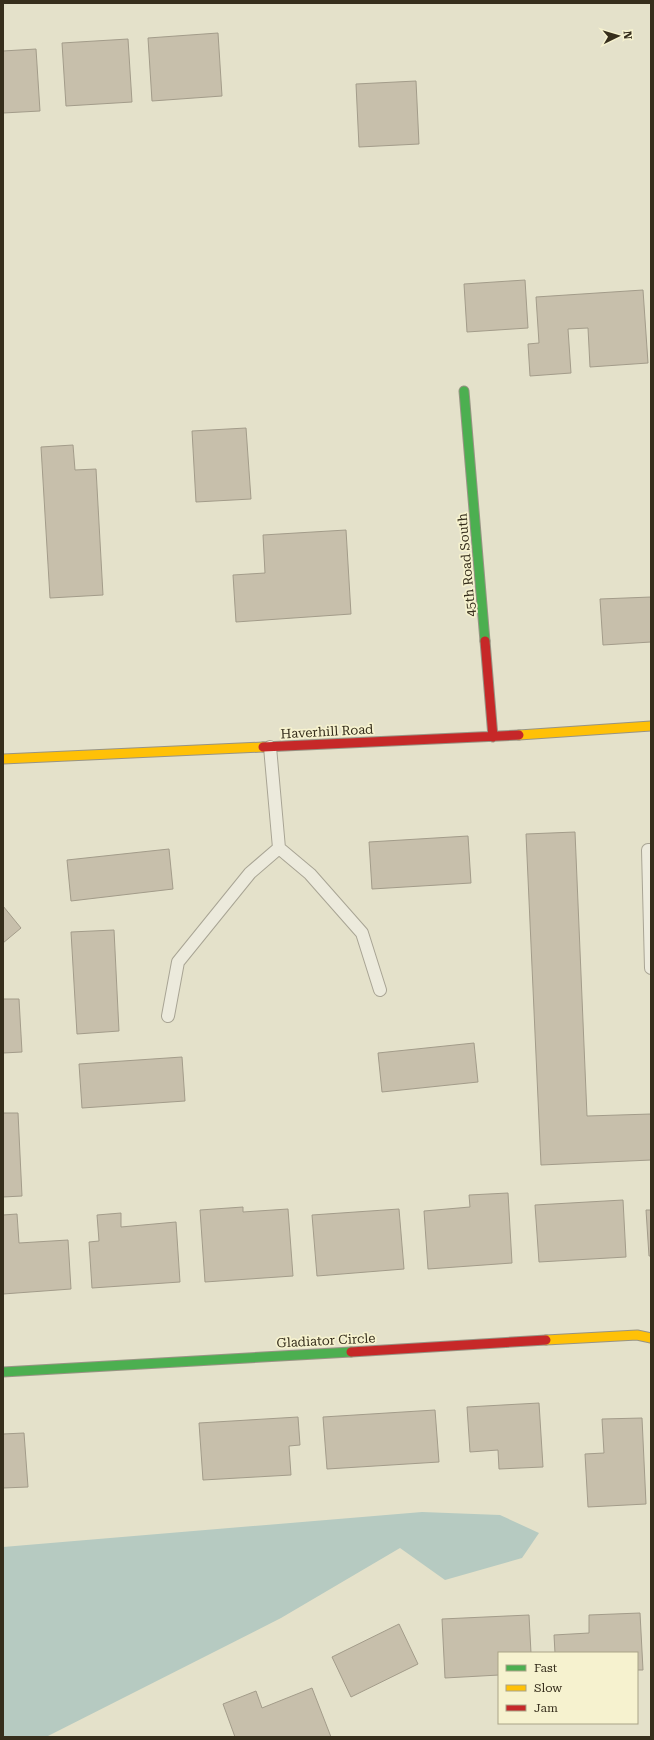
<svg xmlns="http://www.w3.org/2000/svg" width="654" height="1740" font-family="'Roboto Serif',serif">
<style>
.water{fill:#b6cac1}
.building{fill:#c7bfab;stroke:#a39c8a}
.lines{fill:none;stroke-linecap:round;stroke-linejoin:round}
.lane-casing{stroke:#a8a494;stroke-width:14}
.fast-casing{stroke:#989484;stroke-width:11}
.slow-casing{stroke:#989484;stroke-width:11}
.jam-casing{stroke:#989484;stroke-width:11}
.lane{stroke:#eceadc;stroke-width:12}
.fast{stroke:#4caf50;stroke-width:9}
.slow{stroke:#ffc107;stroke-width:9}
.jam{stroke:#c62828;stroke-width:9}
.labels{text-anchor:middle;stroke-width:3.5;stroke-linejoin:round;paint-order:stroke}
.street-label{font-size:13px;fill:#362e1c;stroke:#f6f2cf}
</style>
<rect width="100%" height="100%" fill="#e4e1ca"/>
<path class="water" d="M422,1512L500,1515L539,1533L522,1558L445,1580L400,1548L281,1618L46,1737H3V1547Z"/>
<path class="building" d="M218,33L222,96L152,101L148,38Z
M128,39L132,102L66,106L62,43Z
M36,49L40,111L3,113V51Z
M416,81L419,144L359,147L356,84Z
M525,280L528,328L467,332L464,284Z
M643,290L648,363L590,367L588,328L568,329L571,373L530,376L528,344L539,343L536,297Z
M246,428L251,499L196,502L192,431Z
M73,445L75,470L96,469L103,595L50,598L41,447Z
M346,530L351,614L236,622L233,575L265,573L263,535Z
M651,597V642L603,645L600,599Z
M575,832L587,1116L651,1114V1160L541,1165L526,834Z
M468,836L471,883L372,889L369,842Z
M169,849L173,889L71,901L67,860Z
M3,906L21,928L3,943Z
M114,930L119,1031L77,1034L71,932Z
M3,999H19L22,1052L3,1053Z
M474,1043L478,1082L382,1092L378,1053Z
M182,1057L185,1101L82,1108L79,1064Z
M3,1113H18L22,1196L3,1197Z
M508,1193L512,1263L428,1269L424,1211L470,1207L469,1195Z
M623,1200L626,1257L539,1262L535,1205Z
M243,1207V1212L288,1209L293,1276L205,1282L200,1210Z
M399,1209L404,1269L317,1276L312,1215Z
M646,1210H651V1256H649Z
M121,1213V1227L176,1222L180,1282L92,1288L89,1242L99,1241L97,1215Z
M17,1214L19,1243L68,1240L71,1289L3,1294V1215Z
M539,1403L543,1467L499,1469L498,1450L470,1452L467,1407Z
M435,1410L439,1462L327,1469L323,1417Z
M298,1417L300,1445L289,1446L291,1475L203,1480L199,1423Z
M642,1418L646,1504L588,1507L585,1454L604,1453L602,1419Z
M24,1433L28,1487L3,1488V1434Z
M640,1613L643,1670H637V1653H555L554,1635L589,1633V1615Z
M529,1615L531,1653H499V1675L445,1678L442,1619Z
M399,1624L418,1664L351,1697L332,1657Z
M312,1688L331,1737H235L223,1704L256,1691L262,1708Z"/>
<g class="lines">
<defs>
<path id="lane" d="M279,848L310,874L362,933L380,990
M651,850H648L651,968
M168,1016L178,962L250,873L279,848L270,747"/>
<path id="fast" d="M464,391L485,641
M3,1372L351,1352"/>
<path id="slow" d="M519,735L651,726
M3,759L263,747
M546,1340L637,1335L651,1338"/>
<path id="jam" d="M485,641L493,737
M263,747L519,735
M351,1352L546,1340"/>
</defs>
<use href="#lane" class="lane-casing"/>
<use href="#fast" class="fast-casing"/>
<use href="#slow" class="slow-casing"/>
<use href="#jam" class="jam-casing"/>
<use href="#lane" class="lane"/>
<use href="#fast" class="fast"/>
<use href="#slow" class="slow"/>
<use href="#jam" class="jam"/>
</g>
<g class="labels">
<g class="street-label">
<text transform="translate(466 565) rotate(-95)" y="5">45th Road South</text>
<text transform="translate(327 731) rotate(-3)" y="5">Haverhill Road</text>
<text transform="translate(326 1340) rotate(-3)" y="5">Gladiator Circle</text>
</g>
</g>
<rect width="654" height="1740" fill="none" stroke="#362e1c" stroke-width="8"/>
<rect x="498" y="1652" width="140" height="72" fill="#f6f2cf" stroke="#a9a487"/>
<rect x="506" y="1665" width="20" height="6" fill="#4caf50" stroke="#a9a487"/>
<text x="534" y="1672" font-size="12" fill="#362e1c">Fast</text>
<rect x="506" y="1685" width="20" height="6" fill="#ffc107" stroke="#a9a487"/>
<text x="534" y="1692" font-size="12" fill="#362e1c">Slow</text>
<rect x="506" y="1705" width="20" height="6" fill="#c62828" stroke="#a9a487"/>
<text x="534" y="1712" font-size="12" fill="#362e1c">Jam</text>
<g transform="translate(618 36) rotate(85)" stroke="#f6f2cf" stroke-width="3" paint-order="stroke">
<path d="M0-3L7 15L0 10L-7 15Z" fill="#362e1c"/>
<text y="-6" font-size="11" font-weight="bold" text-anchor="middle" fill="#362e1c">N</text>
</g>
</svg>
